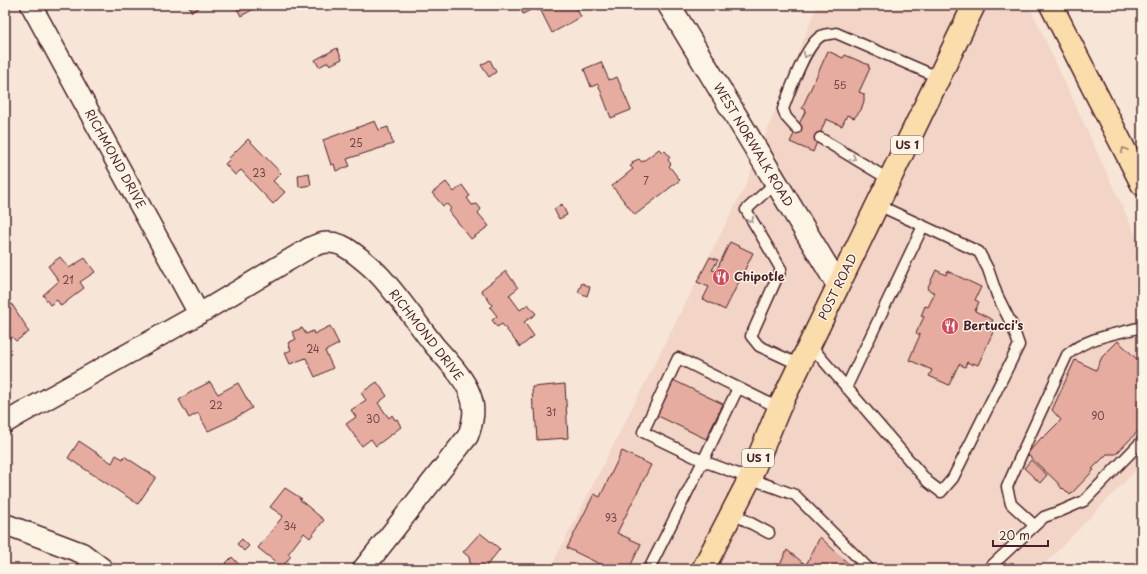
<svg xmlns="http://www.w3.org/2000/svg" width="1147" height="574" font-family="'Playpen Sans',sans-serif">
<style>
.built{fill:#f2d5c6}
.building{fill:#e5ac9f;stroke:#4a1f2b}
.lines{fill:none;stroke-linecap:round;stroke-linejoin:round}
.lane-casing{stroke:#4a1f2b;stroke-width:13}
.street-casing{stroke:#4a1f2b;stroke-width:23}
.secondary-casing{stroke:#4a1f2b;stroke-width:25}
.primary-casing{stroke:#4a1f2b;stroke-width:25}
.highway-casing{stroke:#4a1f2b;stroke-width:25}
.lane{stroke:#fcf5e5;stroke-width:10}
.street{stroke:#fcf5e5;stroke-width:20}
.secondary{stroke:#fcf5e5;stroke-width:22}
.primary{stroke:#fbddab;stroke-width:22}
.highway{stroke:#fbddab;stroke-width:22}
.oneway{stroke:#a38a88}
.oneway2{stroke:#a27e6b}
.labels{text-anchor:middle;stroke-width:3;stroke-linejoin:round;paint-order:stroke}
.number-label{font-size:10px;fill:#714248}
.shield{fill:#fcf5e5;stroke:#7f5f63;stroke-width:1}
.shield-label{font-size:11px;font-weight:bold;fill:#4a1f2b}
.street-label{font-size:12px;fill:#4a1f2b;stroke:#fcf5e5}
.poi-label{font-size:12px;font-weight:bold;fill:#4a1f2b;stroke:#fcf5e5;text-anchor:start}
</style>
<rect width="100%" height="100%" fill="#f7e6d7"/>
<filter id="ink" filterUnits="userSpaceOnUse"><feTurbulence type="fractalNoise" baseFrequency=".025" numOctaves="2"/><feDisplacementMap in="SourceGraphic" scale="8" xChannelSelector="R" yChannelSelector="G"/><feConvolveMatrix kernelMatrix="1 2 1 2 8 2 1 2 1" color-interpolation-filters="sRGB"/></filter>
<g filter="url(#ink)">
<path class="built" d="M817,5H1029L1142,249V464L1040,569H550L745,186Z"/>
<path class="building" d="M188,5H199L200,7L192,12Z
M235,5H261L241,16Z
M519,5H575L581,17L552,33L540,9L538,11L536,7L523,14Z
M337,48L342,59L330,65L328,62L319,67L315,60Z
M828,51L843,58L845,55L869,65L868,67L870,68L859,92L864,94V101L861,110L854,118L847,115L842,126L826,119L813,152L790,142L806,110L802,108Z
M490,60L496,72L489,77L481,65Z
M601,62L609,80L617,77L631,110L611,118L598,84L591,87L584,69Z
M375,121L379,130L388,127L393,144L347,159L350,166L336,171L334,164L331,165L323,140Z
M248,139L281,173L273,181L285,192L273,204L241,170L235,175L225,164L230,159L229,158Z
M659,149L663,153L665,151L670,157L668,160L671,164L669,166L680,180L635,215L612,186L633,169L630,166L633,164L632,162L639,159L642,162Z
M309,173L311,185L299,187L298,175Z
M446,182L454,192L462,185L470,196L467,198L472,205L477,204L481,209L478,213L489,226L471,239L449,211L451,209L447,204L443,206L432,193Z
M562,204L567,215L559,219L554,209Z
M730,242L753,253L725,310L703,299L709,287L697,282L710,257L718,260L712,270L716,271Z
M60,257L69,268L85,258L95,272L80,282L84,288L61,306L57,300L50,305L43,295L59,281L48,266Z
M936,270L946,275L947,271L981,287L975,300L979,302L975,311L993,320L989,328L994,330L978,365L973,363V365L967,362L965,367L959,364L949,385L929,376L932,370L909,360L920,335L916,333L924,317L921,316L925,306L928,307L935,293L927,289Z
M506,271L518,288L509,295L520,310L528,304L536,314L524,322L534,336L520,347L502,324L497,327L492,320L497,316L490,307L492,305L481,290Z
M582,283L590,287L587,296L578,292Z
M11,303L26,326L25,327L29,332L16,341L12,337L5,341V307Z
M330,326L339,344L325,351L333,368L315,377L306,358L290,364L285,353L291,350L288,343L296,339L292,332L302,328L306,334L313,331L314,334Z
M1118,341L1142,364V427L1116,454H1107L1092,469L1094,470L1070,495L1063,488L1062,489L1058,483L1027,454L1042,437L1043,438L1061,420L1052,410L1075,360L1096,370L1102,357Z
M673,380L723,404L706,439L656,415Z
M210,382L218,394L238,383L252,408L232,420L208,431L198,413L189,418L179,400L194,390Z
M377,382L387,396L378,403L389,418L392,415L395,420L397,419L401,427L376,446L371,439L362,446L346,424L356,417L351,410L366,400L361,393Z
M565,384L568,438L537,440L535,409H533L532,387Z
M79,441L112,463L116,455L123,459L124,456L156,477L138,504L68,458Z
M622,451L651,465L617,533L641,544L629,569H610L567,548L594,494L600,497Z
M1031,460L1047,475L1040,483L1024,468Z
M285,488L302,499H299L324,520L310,538L304,533L288,554L291,556L282,567L258,548L283,516L270,507Z
M480,533L500,549L484,569L482,567L481,569H477L470,563L469,557L463,552Z
M820,537L854,569H778L787,550L806,565Z
M242,539L249,546L244,551L237,544Z
M232,557L243,569H220Z"/>
<g class="lines">
<defs>
<path id="lane" d="M796,128L786,117L783,109C790,91 806,42 823,35C827,34 832,34 836,33L940,78
M820,138L890,180
M776,182L746,210L781,269L751,336L759,346L800,365
M810,345L928,482L941,492L953,478L1019,345L1012,325L997,295L988,269L979,252L878,205
M846,388L923,226
M779,408L678,358L643,432L703,461L795,495L869,569
M732,513L769,533
M1034,525L1011,504L1007,487L1026,444L1067,355C1085,338 1115,334 1138,328L1142,331
M649,569L703,461L738,388
M988,569L1044,517L1061,511L1084,501L1142,441"/>
<path id="street" d="M31,5L199,314
M5,423L20,414L199,314L309,248C320,243 329,240 341,245C352,250 373,268 381,277C400,298 417,323 434,345C446,359 464,377 470,394C476,409 473,422 468,436L363,569
M5,524L82,553L103,569"/>
<path id="secondary" d="M669,5L838,285"/>
<path id="primary" d="M703,569L750,478L779,408L974,5"/>
<path id="highway" d="M1051,5L1142,184"/>
</defs>
<use href="#lane" class="lane-casing"/>
<use href="#street" class="street-casing"/>
<use href="#secondary" class="secondary-casing"/>
<use href="#primary" class="primary-casing"/>
<use href="#highway" class="highway-casing"/>
<use href="#lane" class="lane"/>
<use href="#street" class="street"/>
<use href="#secondary" class="secondary"/>
<use href="#primary" class="primary"/>
<use href="#highway" class="highway"/>
</g>
<defs><path id="oneway-chevron" d="M-2-3.5L2.5 0L-2 3.5" fill="none" stroke-width="1.6" stroke-linecap="round" stroke-linejoin="round"/></defs>
<g class="oneway">
<use href="#oneway-chevron" transform="translate(806 55) rotate(117)"/>
<use href="#oneway-chevron" transform="translate(853 158) rotate(31)"/>
<use href="#oneway-chevron" transform="translate(751 220) rotate(61)"/>
</g>
<use class="oneway2" href="#oneway-chevron" transform="translate(1124 150) rotate(-117)"/>
</g>
<defs>
<symbol id="restaurant-disc" viewBox="-11 -11 22 22"><circle r="9.5" fill="#d1495b" stroke="#fcf5e5"/><path d="M-5-6h1v4h1v-4h1v4h1v-4h1v5L-1.5 .5V6h-2V.5L-5-1ZM5-6V6H3V1.5H1.5Q1.5-4 5-6Z" fill="#fff"/></symbol>
</defs>
<g fill-rule="evenodd">
<use href="#restaurant-disc" x="711" y="267" width="20" height="20"/>
<use href="#restaurant-disc" x="940" y="316" width="20" height="20"/>
</g>
<g class="labels">
<g class="number-label">
<text x="840" y="89">55</text>
<text x="356" y="147">25</text>
<text x="259" y="177">23</text>
<text x="646" y="185">7</text>
<text x="68" y="284">21</text>
<text x="313" y="353">24</text>
<text x="216" y="409">22</text>
<text x="551" y="416">31</text>
<text x="1098" y="420">90</text>
<text x="373" y="423">30</text>
<text x="611" y="522">93</text>
<text x="290" y="530">34</text>
</g>
<g class="shield">
<rect x="891" y="136" width="32" height="18" rx="3"/>
<rect x="742" y="449" width="32" height="18" rx="3"/>
</g>
<g class="shield-label">
<text x="907" y="149">US 1</text>
<text x="758" y="462">US 1</text>
</g>
<g class="street-label">
<text transform="translate(753 145) rotate(59)" y="4">WEST NORWALK ROAD</text>
<text transform="translate(115 159) rotate(61)" y="4">RICHMOND DRIVE</text>
<text transform="translate(838 287) rotate(-64)" y="4">POST ROAD</text>
<text transform="translate(426 335) rotate(52)" y="4">RICHMOND DRIVE</text>
</g>
<g class="poi-label">
<text x="734" y="281">Chipotle</text>
<text x="963" y="330">Bertucci's</text>
</g>
</g>
<rect width="1147" height="574" fill="none" stroke="#fcf5e5" stroke-width="20"/>
<rect x="10" y="10" width="1127" height="554" fill="none" stroke="#4a1f2b" stroke-width="1.5" filter="url(#ink)"/>
<path d="M993 540v6h55v-6" fill="none" stroke="#4a1f2b" stroke-width="2"/>
<text x="999" y="540" font-size="12" fill="#4a1f2b" stroke="#fcf5e5" stroke-width="3" paint-order="stroke">20 m</text>
</svg>
